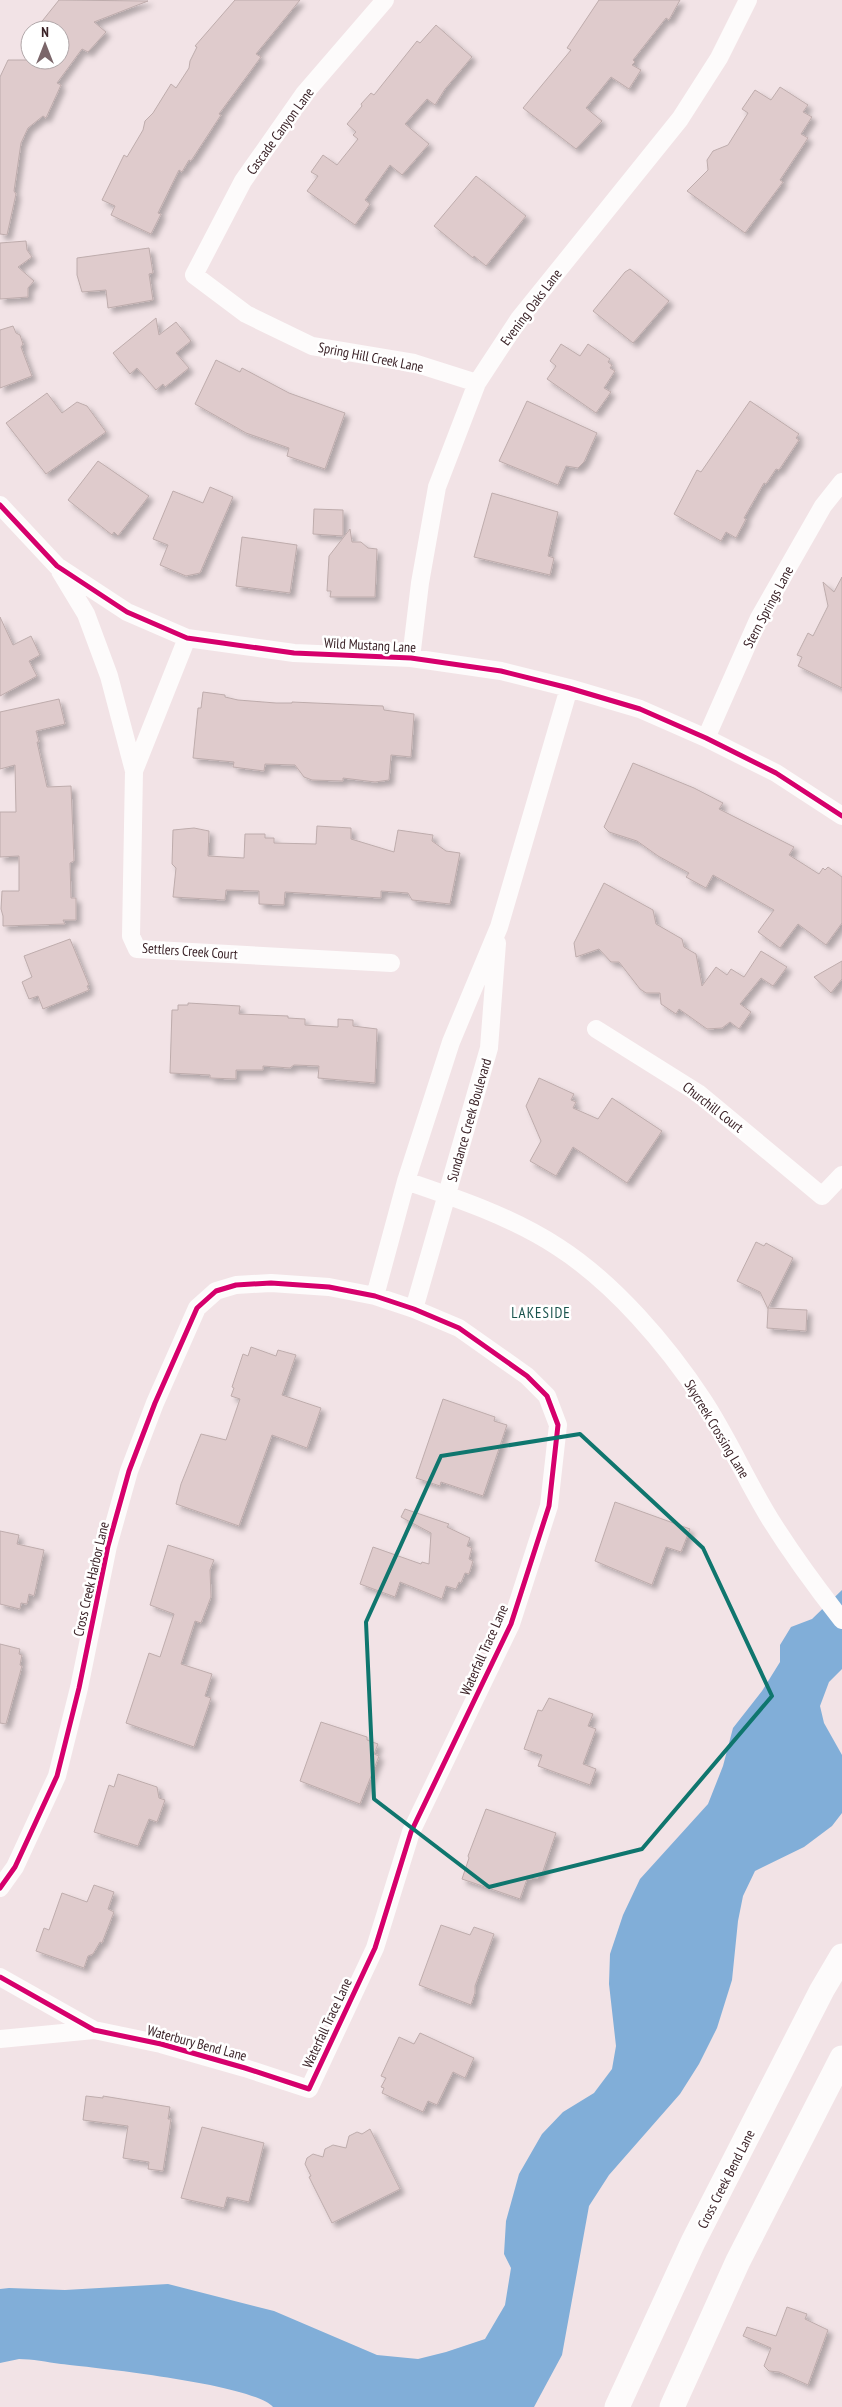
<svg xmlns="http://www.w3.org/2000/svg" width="842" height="2407" font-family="'PT Sans Narrow',sans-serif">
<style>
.water{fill:#81aed8}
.building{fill:#dfcbcc;stroke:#beacac;filter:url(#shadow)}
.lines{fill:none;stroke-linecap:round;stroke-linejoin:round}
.minor{stroke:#fdfbfb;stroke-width:18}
.secondary{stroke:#fdfbfb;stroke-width:25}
.cycleway-casing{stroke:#fff;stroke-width:8}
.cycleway{stroke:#d6006c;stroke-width:5}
.marked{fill:none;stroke:#0f766e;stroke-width:4;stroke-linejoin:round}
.labels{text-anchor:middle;stroke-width:5;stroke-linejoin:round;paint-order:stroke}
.street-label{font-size:14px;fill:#3b2328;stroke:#fff}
.neighbourhood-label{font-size:15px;letter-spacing:1px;fill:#1a544e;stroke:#fff}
</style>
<defs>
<filter id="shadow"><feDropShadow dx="4.5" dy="4.5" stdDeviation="2.5" flood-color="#0004"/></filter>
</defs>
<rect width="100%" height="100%" fill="#f2e3e6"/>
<path class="water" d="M842,1590V1669L829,1682L820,1706L824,1723L842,1755V1813L832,1826L804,1847L755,1871L743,1896L738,1921L732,1980L717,2028L699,2064L680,2094L609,2175L589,2206L562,2355L534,2407H273C252,2384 98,2368 61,2364C47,2362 32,2359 19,2359C13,2360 6,2362 0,2363V2289L9,2288L65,2290L168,2284L274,2311L377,2355L418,2359L446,2352L485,2339L505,2305L511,2268L504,2254L506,2221L519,2174L542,2134L563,2112L594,2093L612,2069L616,2046L609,1984L610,1954L623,1915L640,1879L708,1804L723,1766L733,1728L762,1691L780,1662V1645L791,1627L812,1619Z"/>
<path class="building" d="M59,0L148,1L94,22L106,32L88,52L82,49L57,83L61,85L46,118L43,116L28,128L21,143L14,191L16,194L7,235L0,234V77L8,60H60V30H35Z
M235,0H300L256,54L261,57L219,114L221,115L191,161L189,160L182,172L179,170L158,213L161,214L151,234L111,215L115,206L102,200L124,155L127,157L143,130L145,121L153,113L171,84L176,88L189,68L190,61L197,47L195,46Z
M599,0H680L669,20L666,18L633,60L635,62L632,65L641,70L629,89L611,77L586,108L602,121L576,149L523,108L571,50L567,48Z
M436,25L472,57L445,89L435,105L427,99L405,124L429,144L402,175L390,165L365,200L370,204L355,225L307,191L318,176L311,172L323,155L337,165L358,139L353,135L356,132L347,124L362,106L361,104L371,93L374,95L417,41L420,43Z
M780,87L808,105L803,112L812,117L801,134L808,138L780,180L783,182L745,233L687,191L708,170L707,160L713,151L728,145L748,113L742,109L755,90L771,100Z
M476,176L526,216L486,266L474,256L473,258L434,226Z
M26,241L27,250L32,257L18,267L34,281L28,288V297L0,299V243Z
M149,248L153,273L149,274L153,300L108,308L106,290L82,292L77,275V258Z
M630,269L669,301L633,343L593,311L625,272Z
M156,318L159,335L176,322L191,341L176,353L189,368L165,387L163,384L156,390L137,368L130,374L113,353Z
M13,326L16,333L20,335L23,344L21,347L32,376L0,388V330Z
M561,344L580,356L588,344L610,359L608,362L612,365L610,368L615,371L604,388L611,392L596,413L547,379L556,366L550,361Z
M216,360L240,372L242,368L289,393L345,413L325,469L287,456L289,448L246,433L195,404Z
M47,393L62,413L77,402L87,406L106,432L46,474L6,423Z
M527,401L597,433L584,462L578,468L566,466L558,485L499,461Z
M750,401L799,434L796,438L799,440L779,470L776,469L766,484L764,483L744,518L746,519L736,538L726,532L721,541L674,514L697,470L701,472Z
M98,461L149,496L118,536L114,532L112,535L68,500Z
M210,487L233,497L200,573L186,576L160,565L168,545L153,539L173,491L203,503Z
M492,493L558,512L548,556L554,558L550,575L474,557Z
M314,509L343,510V536L313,534Z
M350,529L352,542H361L368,548L377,549L375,597H330L331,591H327L329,556Z
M242,537L297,545L290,593L236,586Z
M842,577V688L798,666L802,657L797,655L808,633L813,636L828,606L823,582L834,592Z
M0,617L13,645L31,636L40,655L29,661L37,676L0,696Z
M203,692L225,695V697L238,700L276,703H292V702L383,706L384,710L414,714L411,757L391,755L389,780L375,782L343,778V781L312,780L304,777L295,765L265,764L264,771L233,767L234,762L193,758L198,708H201Z
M59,699L65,724L36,731L39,742H37L47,787L71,786L74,861L70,863L71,898H76V920H63L65,924L3,926V916L1,909L2,891H19V856L0,857V812H16L15,765L0,769V712Z
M633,763L694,788L723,803L719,809L794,847L789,855L819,874L823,868L825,870L828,867L842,877V923L826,945L798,924L780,948L758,932L774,910L713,875L706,888L686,877L689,873L658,856L637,841L609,832L604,827Z
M317,826L351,828V839L394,852L398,830L433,835L432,841L446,851L460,853L450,904L412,900L408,893L381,891V898L285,892L284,905L259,904V891L226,890L225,900L173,897L176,868L172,864L173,830L194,828L209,831L208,856L244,858L245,834H265V838H274V843L316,844Z
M604,883L653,910L656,924L682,939L684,947L696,954L702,986L716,967L727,975L731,969L744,977L761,951L787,967L773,986L761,978L740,1004L751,1012L739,1029L730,1022L722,1028L707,1029L679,1009L676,1014L661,1004L660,993H646L640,989L619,962H611L599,949L576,957L574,943Z
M70,939L89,985L87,986L89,990L43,1009L38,996L29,999L22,982L32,977L24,956Z
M842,961V979L831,993L814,977Z
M188,1003L240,1006L239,1014L288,1016V1018L305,1019V1025L338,1027V1019L353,1020V1026L377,1029L375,1083L318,1078L319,1066L294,1065L290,1068L263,1066V1070H236V1079L210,1078V1075L170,1073L172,1010H178V1005H188Z
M539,1078L574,1094L571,1100L576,1102L573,1108L598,1119L612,1098L662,1131L627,1183L573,1147L556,1176L530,1161L541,1141L526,1106Z
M756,1242L764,1246L766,1243L793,1258L768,1308L807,1310L806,1331L767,1328L768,1309L760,1292L737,1281Z
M251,1347L276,1356L278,1350L296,1355L282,1395L321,1408L307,1448L272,1435L239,1526L176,1504L181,1484L201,1434L226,1440L240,1399L231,1396L234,1388L232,1387L243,1354L248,1356Z
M443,1399L495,1417L494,1421L507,1425L483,1496L441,1482L440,1486L416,1478Z
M615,1502L690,1529L681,1552L666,1547L652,1585L595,1561Z
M405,1509L449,1524L447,1527L470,1538L467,1546L472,1548L469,1559L473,1561L469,1574L465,1573L461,1583L459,1582L456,1589L446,1586L442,1599L400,1582L395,1597L360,1584L373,1547L421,1564L422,1562L429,1564L431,1533L401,1517Z
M0,1531L19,1535L17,1544L44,1550L34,1596L29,1594L27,1604L21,1603L20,1609L0,1604Z
M168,1545L214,1560L210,1570L211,1597L201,1623L195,1621L181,1664L212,1674L205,1696L211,1698L194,1747L126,1723L149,1653L160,1657L174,1614L150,1605Z
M0,1644L20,1649L19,1654L22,1655L20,1665L22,1666L6,1724L0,1723Z
M549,1698L593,1714L588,1726L596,1729L583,1764L596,1769L590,1785L538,1766L542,1755L524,1749L538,1710L542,1711Z
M321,1722L367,1737V1740L378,1744L374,1754L379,1756L360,1804L300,1781Z
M118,1774L157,1787L159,1798L165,1800L157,1822L149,1819L138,1846L94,1832L109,1785L114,1787Z
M486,1809L556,1833L543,1871L538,1878L527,1879L520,1899L462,1879L469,1858L468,1856Z
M94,1885L114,1892L108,1909L114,1912L102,1943L100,1942L93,1954L88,1956L84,1968L36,1951L44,1928L49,1930L62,1893L87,1902Z
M441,1925L470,1935L474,1927L494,1934L475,1986V1993L471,2005L419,1985Z
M420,2033L474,2058L465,2078L453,2072L437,2105L428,2101L423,2112L382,2093L384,2088L381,2087L386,2078L381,2076L399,2037L414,2044Z
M86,2096L103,2098V2096L170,2107L168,2119H171L163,2171L148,2169L149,2162L123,2158L128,2126L83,2120Z
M202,2127L264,2143L249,2202L227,2197L224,2208L181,2198Z
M370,2129L400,2189L332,2223L309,2177L311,2176L305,2164L307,2158L313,2154L323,2157L325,2149L333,2145L346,2148L349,2136L357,2132L362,2134Z
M787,2307L807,2314L805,2319L828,2330L808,2385L779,2372L769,2371L764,2366L771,2348L743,2336L747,2327L776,2336Z"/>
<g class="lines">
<path class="minor" d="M385,0L304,94L243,181L194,275L246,314L312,346L414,363L477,383
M0,505L57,566L127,612L187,638L294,653L411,658L501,671L569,688L640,709L706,738L776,773L842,816
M60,571L86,614L109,676L134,771
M187,638L134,771L131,936L137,949L391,963
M411,658L420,583L437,487L477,383L519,319L680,119L719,58L748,0
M706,738L759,618L823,506L842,482
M596,1029L698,1093L822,1196L842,1175
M406,1181C459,1199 512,1217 558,1247C614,1283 667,1345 703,1400C728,1438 746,1480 770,1519C792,1554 816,1587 842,1620
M375,1296L406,1181L451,1042L499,927L569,688
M414,1309L489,1048L497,943
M0,1888L15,1867L57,1776L79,1688L108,1546L129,1471L155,1403L197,1308L216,1291L236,1285L271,1283L329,1287L375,1296L414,1309L459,1328L527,1376L547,1396L558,1425L549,1506L511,1624L411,1832L375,1948L309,2089L245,2068L161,2044L94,2030L0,1977
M0,2039L94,2030"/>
<path class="secondary" d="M617,2407L693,2242L822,1990L842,1956
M672,2407L738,2261L842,2058"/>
<defs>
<path id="cycleway" d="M0,505L57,566L127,612L187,638L294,653L411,658L501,671L569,688L640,709L706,738L776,773L842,816
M0,1888L15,1867L57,1776L79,1688L108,1546L129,1471L155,1403L197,1308L216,1291L236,1285L271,1283L329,1287L375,1296L414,1309L459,1328L527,1376L547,1396L558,1425L549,1506L511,1624L411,1832L375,1948L309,2089L245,2068L161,2044L94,2030L0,1977"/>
</defs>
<use href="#cycleway" class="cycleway-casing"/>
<use href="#cycleway" class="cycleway"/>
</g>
<path class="marked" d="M580,1434L703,1548L772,1696L642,1849L489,1887L374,1799L366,1622L441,1456Z"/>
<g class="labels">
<g class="street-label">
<text transform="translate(280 131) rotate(-54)" y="5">Cascade Canyon Lane</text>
<text transform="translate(531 307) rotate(-53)" y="5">Evening Oaks Lane</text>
<text transform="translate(371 357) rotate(11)" y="5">Spring Hill Creek Lane</text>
<text transform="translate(768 607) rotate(-62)" y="5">Stern Springs Lane</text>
<text transform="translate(370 645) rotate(3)" y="5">Wild Mustang Lane</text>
<text transform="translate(190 951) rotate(4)" y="5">Settlers Creek Court</text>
<text transform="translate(713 1107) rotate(38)" y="5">Churchill Court</text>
<text transform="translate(469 1120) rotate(-74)" y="5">Sundance Creek Boulevard</text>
<text transform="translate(717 1429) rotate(59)" y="5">Skycreek Crossing Lane</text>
<text transform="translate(91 1579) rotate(-77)" y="5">Cross Creek Harbor Lane</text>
<text transform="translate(484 1650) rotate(-66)" y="5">Waterfall Trace Lane</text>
<text transform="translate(327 2023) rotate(-65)" y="5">Waterfall Trace Lane</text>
<text transform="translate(197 2043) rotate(15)" y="5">Waterbury Bend Lane</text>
<text transform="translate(726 2179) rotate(-63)" y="5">Cross Creek Bend Lane</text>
</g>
<g class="neighbourhood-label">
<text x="541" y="1318">LAKESIDE</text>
</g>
</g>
<g transform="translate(45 45)"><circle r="24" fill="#ffffff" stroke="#b1a7a9"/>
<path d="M0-4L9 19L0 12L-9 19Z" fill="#7b666a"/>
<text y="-8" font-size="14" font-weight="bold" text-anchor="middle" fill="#3b2328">N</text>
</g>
</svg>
